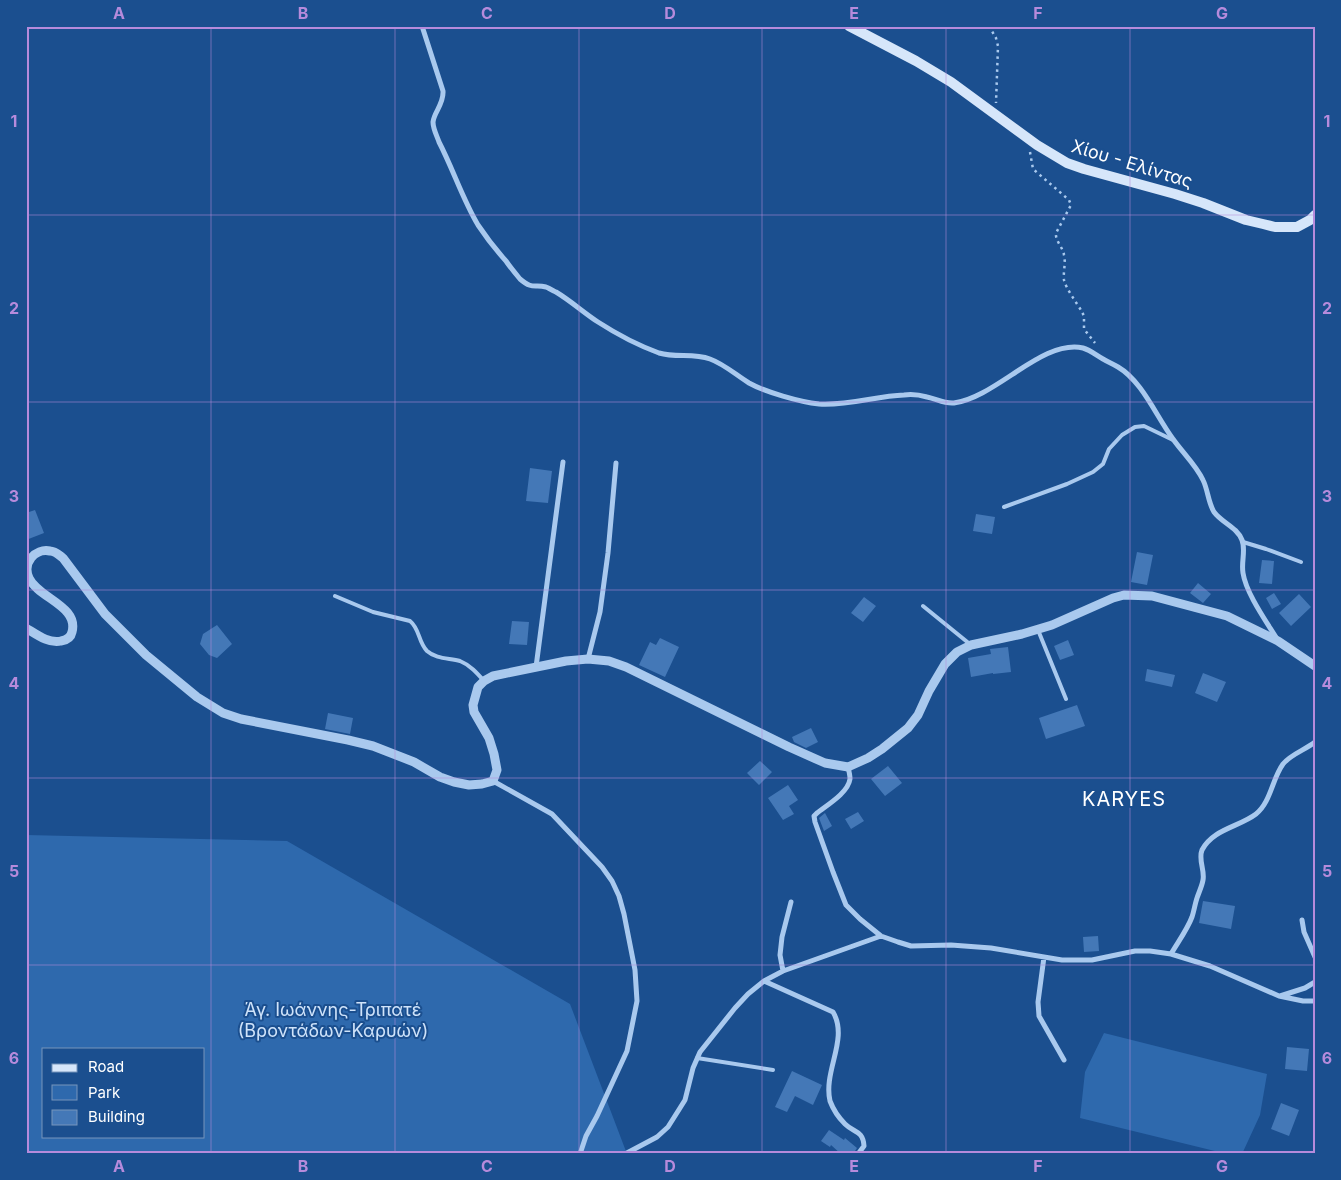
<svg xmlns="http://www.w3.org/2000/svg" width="1341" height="1180" font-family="Inter,sans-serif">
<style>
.green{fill:#2e69ad;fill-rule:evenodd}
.building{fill:#4478b7}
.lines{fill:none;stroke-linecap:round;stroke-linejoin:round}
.path{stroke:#a9c9ee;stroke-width:2.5;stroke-dasharray:2.5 4;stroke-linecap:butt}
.service{stroke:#a9c9ee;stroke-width:4}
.minor{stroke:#a9c9ee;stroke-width:5}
.tertiary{stroke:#a9c9ee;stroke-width:9}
.secondary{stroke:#d6e6fa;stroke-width:10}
.grid{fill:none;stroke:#b68bdc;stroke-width:1;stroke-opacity:0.55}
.labels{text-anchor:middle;stroke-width:4;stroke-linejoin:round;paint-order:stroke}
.street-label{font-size:18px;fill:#fff;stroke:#1b4f8f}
.park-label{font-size:18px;fill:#cfe3fa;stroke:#1b4f8f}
.quarter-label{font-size:20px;letter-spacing:1px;fill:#fff;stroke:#1b4f8f}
.neatline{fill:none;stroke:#b68bdc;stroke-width:2}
.grid-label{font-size:16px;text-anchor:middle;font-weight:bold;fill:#b68bdc}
</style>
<rect width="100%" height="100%" fill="#1b4f8f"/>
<path class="green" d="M26,835L287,841L570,1004L627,1154H26ZM44,1049H204V1136H44Z
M1104,1033L1267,1074L1260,1115L1242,1154H1227L1080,1118L1085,1072Z"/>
<path class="building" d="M530,468L552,471L548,503L526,501Z
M35,510L44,533L26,540V513Z
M976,514L995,517L992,534L973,531Z
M1137,552L1153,555L1147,585L1131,582Z
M1262,560L1274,561L1272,584L1259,583Z
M1198,583L1211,594L1203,603L1190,593Z
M1274,593L1281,604L1272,609L1266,598Z
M1299,594L1311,607L1291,626L1279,613Z
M864,597L876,606L863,622L851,613Z
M512,621L529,622L527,645L509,644Z
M217,625L232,644L217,658L209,655L200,644L203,634Z
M660,638L679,647L665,677L639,665L650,642L656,645Z
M1068,640L1074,655L1060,660L1054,646Z
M1008,647L1011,672L993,674V673L971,677L968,658L991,654L990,649Z
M1147,669L1175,675L1172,687L1145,681Z
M1203,673L1226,682L1217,702L1195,693Z
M1077,705L1085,726L1046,739L1039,718Z
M328,713L353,718L350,734L325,729Z
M811,728L818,742L806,748L794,742L792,737Z
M760,761L772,772L759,785L747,773Z
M888,766L902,783L885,796L871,779Z
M788,785L798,800L789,806L794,814L783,820L768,798Z
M858,812L864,821L851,829L845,819Z
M825,813L832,826L824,831L819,818Z
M1203,901L1235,906L1231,929L1199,923Z
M1098,936L1099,951L1084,952L1083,937Z
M1287,1047L1309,1049L1307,1071L1285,1069Z
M792,1071L822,1085L813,1105L795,1096L787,1112L775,1107Z
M1281,1103L1299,1110L1289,1136L1271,1129Z
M829,1130L844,1140L845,1138L857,1148L853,1154H841L831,1145L830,1147L821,1141Z"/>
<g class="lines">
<path class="path" d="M989,26L996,38L998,46L996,103
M1030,152L1033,169L1069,200L1071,205L1056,233C1055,241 1063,247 1064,255C1066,263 1063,272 1064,280C1066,289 1077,303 1082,312L1084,316V329L1095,343"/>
<path class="service" d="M1004,507L1067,484L1093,472L1103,464L1109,449L1122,435L1135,427L1144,426L1173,440
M1243,542L1266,549L1301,562
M335,596L373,612L410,621C420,629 418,642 427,651C436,659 449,658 460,661C470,665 477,673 484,681
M923,606L971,645
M1038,630L1066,699
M697,1058L773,1070"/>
<path class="minor" d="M422,26L443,91C444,104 434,112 433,122C433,129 437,136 439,142C453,169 463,200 478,225C486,237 496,250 506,261C510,267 515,273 520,279C533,290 534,284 546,287C547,287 555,292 556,292C571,301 584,313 598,322C615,333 640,346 659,353C676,358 693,353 710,359C724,364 736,375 749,383C765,392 800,402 819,404C848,406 876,396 904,395C911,394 920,395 927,397C937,399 944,404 954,403C997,397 1042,339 1083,348C1090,350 1096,355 1103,359C1108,362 1113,364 1118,367C1142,381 1156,416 1173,439C1182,452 1196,465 1203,480C1208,490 1208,502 1214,512C1222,523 1237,527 1242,540C1246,550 1241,562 1243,573C1246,593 1266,621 1277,639
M588,659L600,612L608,553L616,463
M536,667L563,462
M848,767C849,771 850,775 850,779C848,793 827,805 817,813L814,816L815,822L833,872L846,905L860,919L881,936L898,942L911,946L951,945L991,948L1062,960H1092L1135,951H1150L1171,954L1210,966L1279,996L1303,1001H1315
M493,781L552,814L602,867L612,881L619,896L624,914L635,970L637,1001L627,1051L597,1116L586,1136L580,1154
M1302,920L1304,932L1315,957
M1171,954C1178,942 1187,930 1192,917C1194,911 1195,904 1197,898C1199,892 1202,886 1203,880C1205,870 1198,860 1202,850C1213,829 1239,827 1256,814C1271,802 1272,779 1283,764C1291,754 1305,750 1315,742
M1044,957L1038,1002L1039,1016L1064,1060
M783,971L780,955L782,937L791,902
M764,981L833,1012C849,1039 823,1071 830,1101C833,1109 839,1118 845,1124C854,1133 863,1130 864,1146L858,1154
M1280,996L1305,988L1315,982
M625,1154L657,1137L668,1127L680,1108L685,1100L693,1068L700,1052L735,1008L748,994L764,981L783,971L881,936"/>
<path class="tertiary" d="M26,628C36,634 49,644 61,641C67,640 71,637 72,632C79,606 38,598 29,578C22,563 35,548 50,551C55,551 59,555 63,558L105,614L146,655L197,697L223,713L241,719L348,740L373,746L414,762L440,777L454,782L469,785L482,784L493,781L497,770L494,754L489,738L474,712L473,705L478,687L484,681L493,676L566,661L588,659L609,661L626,667L789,747L825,763L848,767L868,758L882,749L908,728L918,715L929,691L945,664L957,652L971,645L1022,634L1052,625L1113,598L1124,595L1152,596L1227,616L1278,641L1315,666"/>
<path class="secondary" d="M849,26L916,61L951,82L1037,145L1067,163L1084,169L1175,194L1203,203L1246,220L1263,224L1275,227H1297L1310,220L1315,215"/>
</g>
<path class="grid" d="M211,26V1154M395,26V1154M579,26V1154M762,26V1154M946,26V1154M1130,26V1154M26,215H1315M26,402H1315M26,590H1315M26,778H1315M26,965H1315"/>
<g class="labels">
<g class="street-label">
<text transform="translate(1132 164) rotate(17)" y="6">Χίου - Ελίντας</text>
</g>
<g class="park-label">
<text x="333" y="1016">Άγ. Ιωάννης-Τριπατέ<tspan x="333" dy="21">(Βροντάδων-Καρυών)</tspan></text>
</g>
<g class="quarter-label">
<text x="1124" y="806">KARYES</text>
</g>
</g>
<rect width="1341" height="1180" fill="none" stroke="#1b4f8f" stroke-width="55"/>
<rect x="42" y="1048" width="162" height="90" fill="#1b4f8f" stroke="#7695bc"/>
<rect x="52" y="1064" width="25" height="8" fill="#d6e6fa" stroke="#7695bc"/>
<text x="88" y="1072" font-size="15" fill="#ffffff">Road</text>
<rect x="52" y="1085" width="25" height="15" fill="#2e69ad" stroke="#7695bc"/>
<text x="88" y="1098" font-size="15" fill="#ffffff">Park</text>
<rect x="52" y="1110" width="25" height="15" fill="#4478b7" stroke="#7695bc"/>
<text x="88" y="1122" font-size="15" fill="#ffffff">Building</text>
<rect x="28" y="28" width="1286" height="1124" class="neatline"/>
<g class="grid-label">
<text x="119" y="19">A</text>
<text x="303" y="19">B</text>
<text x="487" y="19">C</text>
<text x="670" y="19">D</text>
<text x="854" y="19">E</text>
<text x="1038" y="19">F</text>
<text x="1222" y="19">G</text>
<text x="14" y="127">1</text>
<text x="1327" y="127">1</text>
<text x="14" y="314">2</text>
<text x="1327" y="314">2</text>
<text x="14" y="502">3</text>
<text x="1327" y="502">3</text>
<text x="14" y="689">4</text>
<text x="1327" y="689">4</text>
<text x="14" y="877">5</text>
<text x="1327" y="877">5</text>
<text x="14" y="1064">6</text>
<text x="1327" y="1064">6</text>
<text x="119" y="1172">A</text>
<text x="303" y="1172">B</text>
<text x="487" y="1172">C</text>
<text x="670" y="1172">D</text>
<text x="854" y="1172">E</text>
<text x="1038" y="1172">F</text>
<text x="1222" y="1172">G</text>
</g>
</svg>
